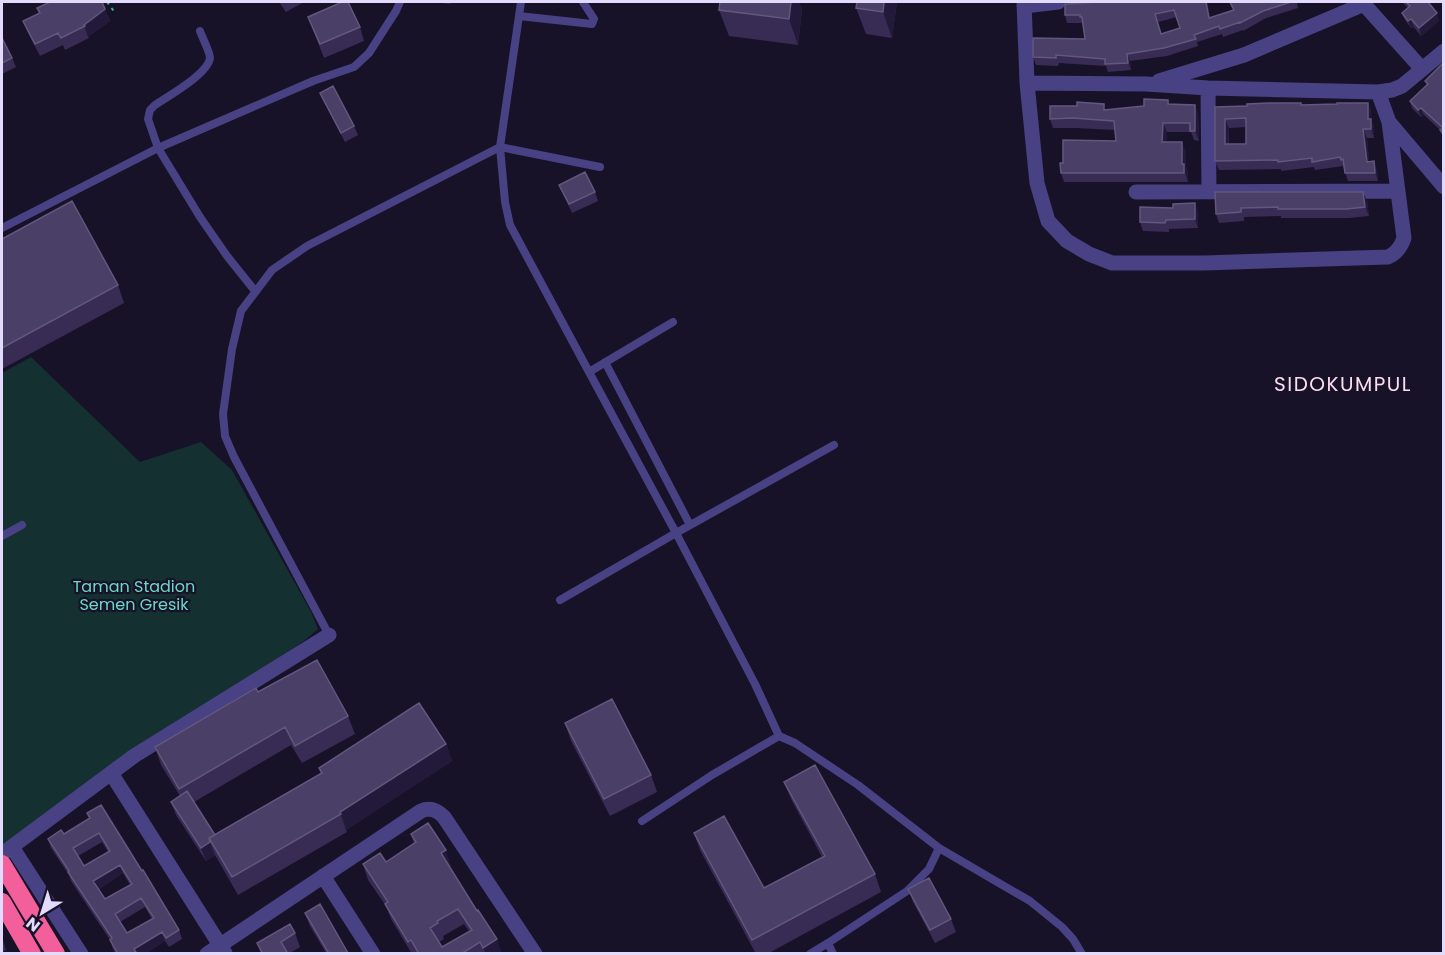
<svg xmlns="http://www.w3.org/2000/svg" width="1445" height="955" font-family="Poppins,sans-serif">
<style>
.green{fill:#153031}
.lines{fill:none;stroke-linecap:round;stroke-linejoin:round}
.path{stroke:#39b0b2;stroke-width:2;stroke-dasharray:3 4.5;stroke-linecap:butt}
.lane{stroke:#484183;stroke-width:8}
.street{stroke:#484183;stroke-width:15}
.highway{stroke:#f35f9b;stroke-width:18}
.wall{fill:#382c54;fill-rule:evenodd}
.shaded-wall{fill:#231a3b}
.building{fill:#4a3f66;stroke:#62577d;stroke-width:1.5;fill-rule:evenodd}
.labels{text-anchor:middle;stroke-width:4.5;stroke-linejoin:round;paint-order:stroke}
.park-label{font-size:16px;fill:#6bd8c5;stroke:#171228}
.quarter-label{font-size:20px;letter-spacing:1.5px;fill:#fcddef;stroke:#171228}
</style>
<rect width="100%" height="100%" fill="#171228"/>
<path class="green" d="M31,357L140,462L201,442L232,470L311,612L318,629L304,641L2,846V373Z"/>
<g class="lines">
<path class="path" d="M107,2L116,14"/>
<path class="lane" d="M519,16L592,24L594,19L583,2
M200,31C202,37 210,52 210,58C208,74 168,96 155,105L150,110L148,119L158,148L200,217L227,256L255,291
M600,167L500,147L505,202L510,225L589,372L673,322
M2,228L158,148L313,81L354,67L369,53L396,11L400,2
M605,362L690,525
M2,536L22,525
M560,600L676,533L589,372
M329,635L234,457L225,436L223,414L232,349L241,311L272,270L307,246L500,147L521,2
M779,736L795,743L858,785L939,848L1030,901L1062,927L1073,939L1082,954
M642,821L712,775L779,736L755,684L676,533L834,445
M810,954L828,943
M833,954L828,943L907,891L929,869L939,848"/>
<path class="street" d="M1024,2L1027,83L1146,84L1208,88L1378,92L1392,90L1402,86L1444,51
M1362,2L1422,69
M1024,6L1058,2
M1159,81L1244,55L1364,4
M1027,83L1037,183L1048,221L1067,241L1089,254L1112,263H1204L1388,257C1397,253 1401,247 1404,238L1389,122L1378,92
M1208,88L1209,192
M1389,122L1444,187
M1136,192L1397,191
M111,773L225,953
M12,847L81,954
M2,854L134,756L329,635
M323,876L373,954
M207,954L421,811C430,807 437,810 444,817L535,954"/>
<path class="highway" d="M2,864L56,954
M2,902L32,954"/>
</g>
<path class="wall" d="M279,2H304L286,12Z
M434,2H450V4Z
M720,2H799L802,10L798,45L729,36L719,10Z
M857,2H897L892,38L866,34L856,8Z
M1100,2H1207L1210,18L1233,10L1229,2H1300L1297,3L1298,8L1266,18L1243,31V30L1223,37L1222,34L1197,42L1198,46L1167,56L1130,61L1131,70L1108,72L1106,66L1059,63L1058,66L1036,65L1033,57L1085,39L1082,23H1067L1065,15ZM1177,17L1180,28L1161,34L1158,22Z
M1402,2H1428L1439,21L1421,36L1414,27L1411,28L1405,20L1402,13L1408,8Z
M37,8L105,9L110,21L88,37L89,38L65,50L63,45L40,56L28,33L23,21L39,14Z
M308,17L360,27L364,41L324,58Z
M2,38L12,58L16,67L2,74Z
M1443,63V138L1441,131L1424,115L1421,117L1412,108L1410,101L1427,86L1425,81Z
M320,93L354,126L358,135L345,142L324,102Z
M1168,100L1169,104L1195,105L1198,114L1199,141L1194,140L1191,132H1167L1166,142L1186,152V167L1188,173V182H1064L1061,173L1063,163L1116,141L1115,130L1076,128H1053L1050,119L1107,110L1144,106Z
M1301,103L1302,105L1368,103L1371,111V120L1374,127V138H1367L1369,162L1377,170L1378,181H1348L1343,166L1315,170L1314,167L1281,171V169L1219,170L1215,161V107ZM1246,127V144H1229V128Z
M559,185L595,192L598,201L572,213Z
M1215,192L1367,201L1369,216L1349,218H1281V216L1244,217V221L1219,223L1216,214Z
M1198,212V228L1169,229V232L1143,231L1140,222Z
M2,239L118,285L124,303L2,369Z
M258,692L348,716L355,734L302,763L291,745L194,802L215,835L321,774L319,768L446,744L452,761L346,830L347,832L238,895L215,855L206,861L176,815L171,802L180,796L161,765L155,747Z
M565,723L651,775L657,792L610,816L571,741Z
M784,782L875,874L881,892L767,954H756L700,850L694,833L764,888L822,857L791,799Z
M87,813L179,930L182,939L169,947L165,941L145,954H116L113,949L110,940L71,881L69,875L51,848L48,839L64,834L89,818ZM102,842L108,852L84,866L78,856ZM123,873L130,885L105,899L99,889ZM145,907L152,919L127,933L120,922Z
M411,834L451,866L450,867L502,954H412L391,919L386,906L368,880L363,864L386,862L414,844ZM464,924L469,931L442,947L439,942L444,939L443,936Z
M908,889L951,919L956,932L935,943L913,902Z
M320,904L349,954H325L326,953L310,926L305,913Z
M295,933L300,947L288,954H261L257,943Z
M2,937L6,950L2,952Z"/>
<path class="shaded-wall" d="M791,2H799L802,10L798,45L789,19Z
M884,2H897L892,38L883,12Z
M1206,2H1207L1212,26L1209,18Z
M105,9L110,21L88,37L84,25Z
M1437,13L1439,21L1421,36L1419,28Z
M1411,19L1414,27L1411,28L1408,21Z
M1127,54L1130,61L1131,70L1128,63Z
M1368,103L1371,111V120L1374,127V138L1368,119Z
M1195,105L1198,114L1199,141L1195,131Z
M1421,108L1424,115L1421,117L1418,110Z
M1225,119L1229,128L1228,153L1225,144Z
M1163,123L1167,132L1166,151L1162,142Z
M1363,129L1367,138L1370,171L1367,162Z
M1182,142L1186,152V167L1188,173V182L1182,164Z
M1374,161L1377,170L1378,181L1375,173Z
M1363,192L1367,201L1369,216L1365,207Z
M1195,203L1198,212V228L1195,219Z
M446,744L452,761L346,830L340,812Z
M210,842L215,855L206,861L201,848Z
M446,850L451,866L447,868L441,853Z
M120,865L123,873L97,890L93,881Z
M162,932L165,941L145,954H136L134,949Z
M497,939L502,954H486L483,948Z"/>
<path class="building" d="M50,2H102L105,9L84,25L85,26L61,38L58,33L35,44L23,21L40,13L37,8Z
M342,2H348L360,27L320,44L308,17Z
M720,2H791L789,19L719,10Z
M857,2H884L883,12L856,8Z
M1100,2H1206L1209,18L1234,10L1230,2H1291L1263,11L1240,23V22L1220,29L1219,26L1194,35L1196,39L1164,48L1127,54L1128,63L1105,64V59L1056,55V58L1033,57V38L1085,39L1082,17H1080V15H1065V4ZM1174,10L1180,28L1161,34L1155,14Z
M1406,2H1428L1437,13L1419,28L1411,19L1408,21L1402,13L1410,6Z
M2,38L12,58L2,63Z
M1443,63V134L1440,130L1443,128L1421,108L1418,110L1410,101L1428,84L1425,81Z
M333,86L354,126L341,133L320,93Z
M1144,99L1168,100V104L1195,105V131H1190V123H1163L1162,142H1182V164H1184V173H1061L1060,163H1063V140L1116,141L1114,121L1072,118L1050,119V106H1077V102L1104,104V110L1144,106Z
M1268,103H1301V105L1337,104V103H1368V119H1371V129H1363L1367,162L1374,161L1375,173H1345L1343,159L1341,160L1340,157L1312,162V158L1278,162V160L1215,161V107L1247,106V104ZM1246,118V144H1225V119Z
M585,172L595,192L569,204L559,185Z
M1215,192H1363L1365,207L1346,209H1278V207L1241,208V212L1216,214Z
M72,201L118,285L2,348V239Z
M1195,203V219L1166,220L1165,223L1140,222V207L1173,208V204Z
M317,660L348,716L295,746L285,727L179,789L155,747L256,688L258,692Z
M612,699L651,775L604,799L565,723Z
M419,703L446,744L340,812L341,814L232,877L209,838L322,773L319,768Z
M815,765L875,874L752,940L694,833L724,816L764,888L825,856L784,782Z
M187,791L215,835L209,838L210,842L201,848L171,802Z
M101,805L142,871L143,870L179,930L166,938L162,932L134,949L137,954H118L110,940L112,938L68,872L69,871L48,839L61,830L64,834L90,818L87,813ZM99,833L110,851L84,866L73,848ZM120,865L132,884L105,899L93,881ZM141,898L154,918L127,933L115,914Z
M428,823L446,850L441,853L477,911L478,910L497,939L483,948L480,942L461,954H419L411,940L408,942L385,904L388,902L363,864L380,853L386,862L416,842L411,834ZM458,909L472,930L442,947L430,928L438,923L437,921Z
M929,878L951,919L930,930L908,889Z
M320,904L348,953L347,954H325L328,952L305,913Z
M290,924L295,933L281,942L288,954H263L257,943Z"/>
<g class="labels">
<g class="park-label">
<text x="134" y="592">Taman Stadion<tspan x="134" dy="18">Semen Gresik</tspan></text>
</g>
<g class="quarter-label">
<text x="1343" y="391">SIDOKUMPUL</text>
</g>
</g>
<rect width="1445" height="955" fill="none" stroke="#e2dbfc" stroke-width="6"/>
<g transform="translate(42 913) rotate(218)" stroke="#171228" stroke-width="4.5" paint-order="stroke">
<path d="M0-4.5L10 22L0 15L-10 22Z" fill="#e2dbfc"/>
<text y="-9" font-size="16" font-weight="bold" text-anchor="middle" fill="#e2dbfc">N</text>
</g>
</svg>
